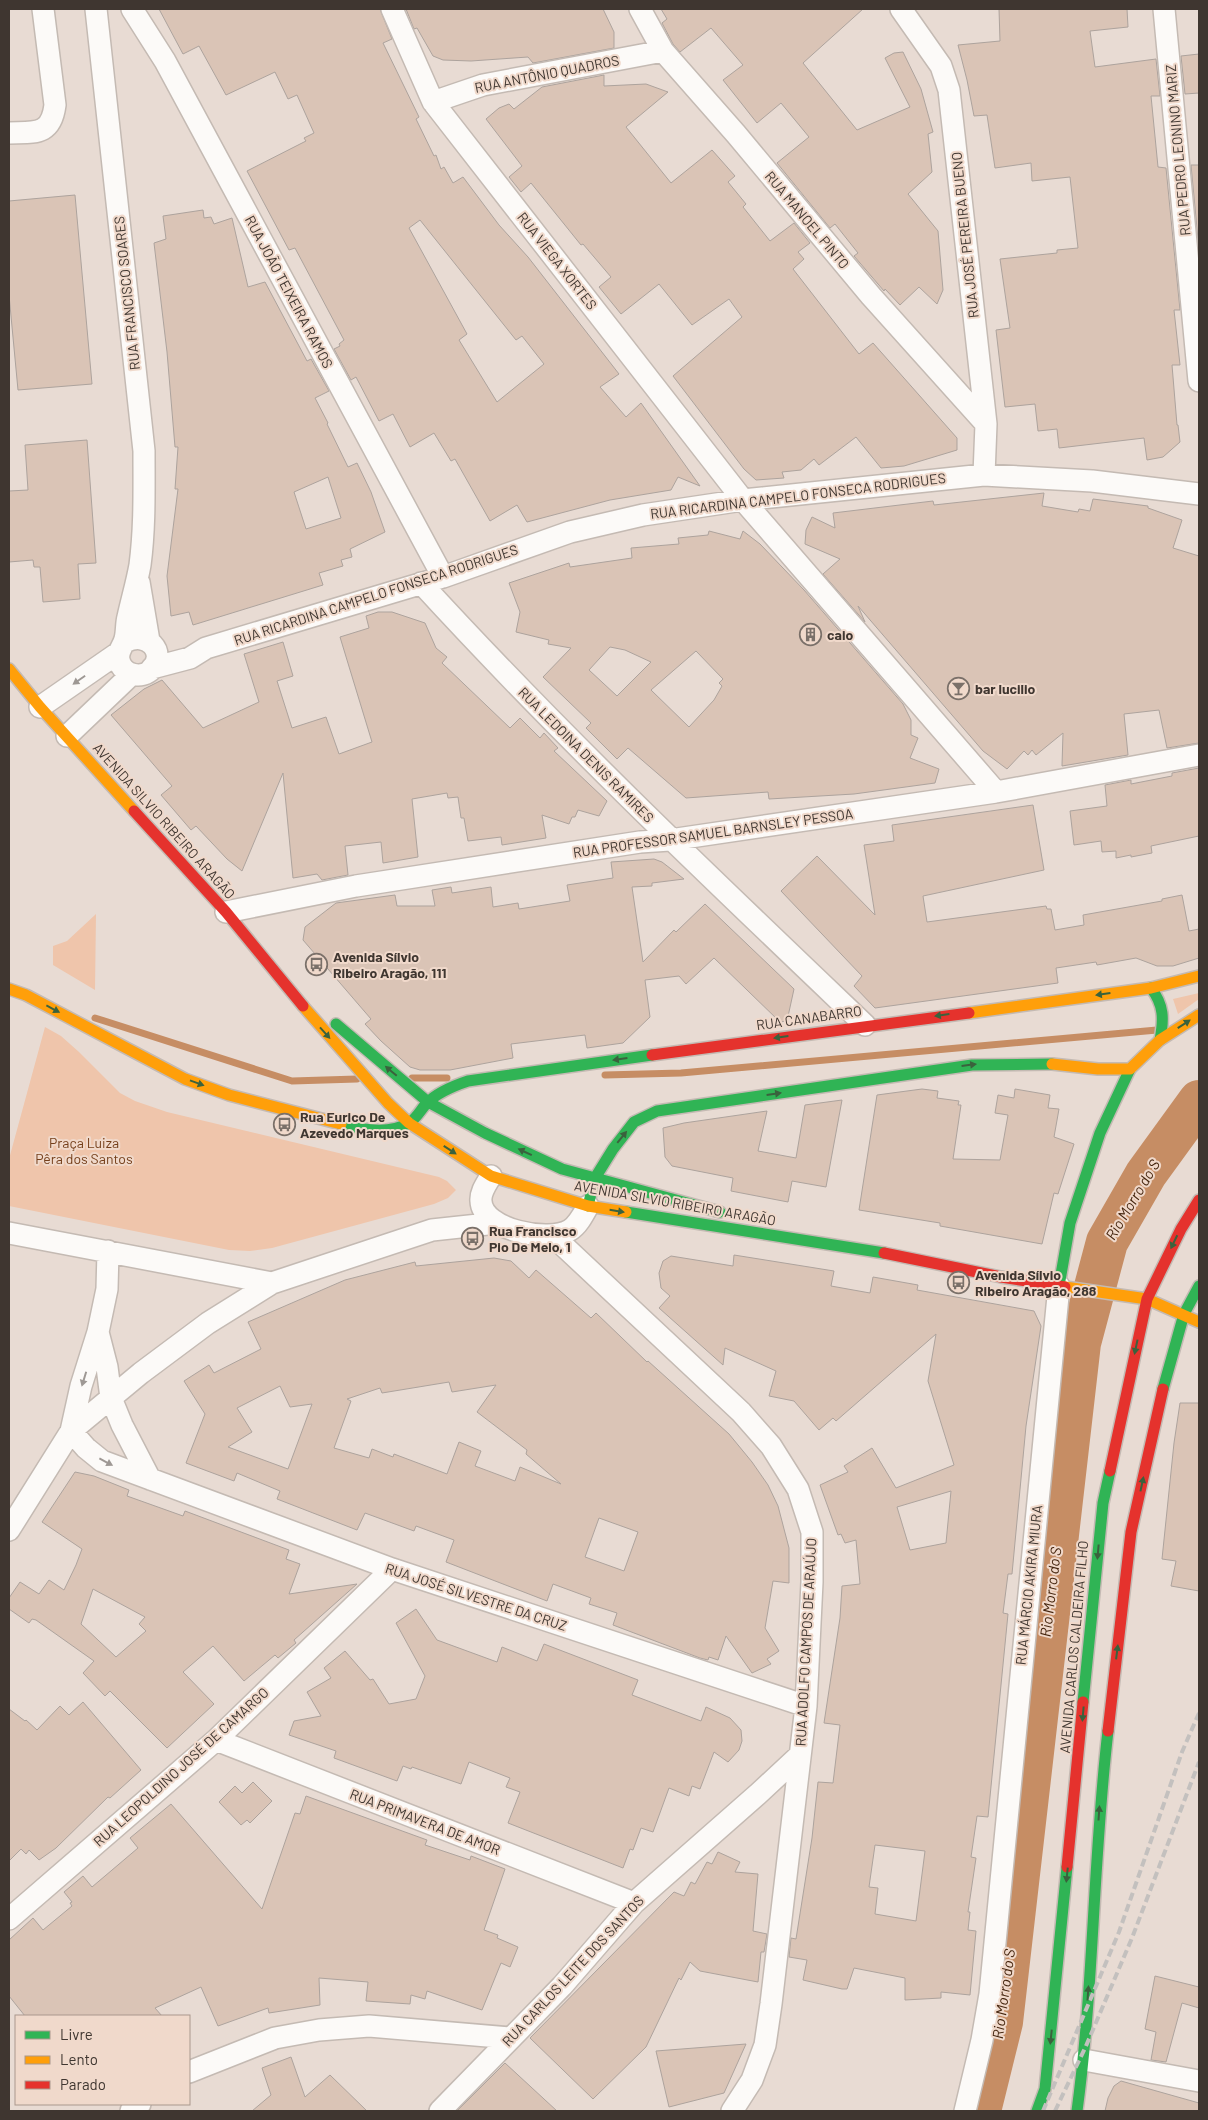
<svg xmlns="http://www.w3.org/2000/svg" width="1208" height="2120" font-family="Barlow,sans-serif">
<style>
.green{fill:#efc5ab}
.lines{fill:none;stroke-linecap:round;stroke-linejoin:round}
.stream{stroke:#c68d64;stroke-width:7}
.river{stroke:#c68d64;stroke-width:42}
.building{fill:#dac4b6;stroke:#ada39d;fill-rule:evenodd}
.street-casing{stroke:#c4bab3;stroke-width:24}
.fast-casing{stroke:#c4bab3;stroke-width:14}
.slow-casing{stroke:#c4bab3;stroke-width:14}
.jam-casing{stroke:#c4bab3;stroke-width:14}
.street{stroke:#fcfaf8;stroke-width:21}
.fast{stroke:#30b455;stroke-width:11}
.slow{stroke:#ff9f0a;stroke-width:11}
.jam{stroke:#e5322d;stroke-width:11}
.rail{stroke:#c3c0be;stroke-width:4;stroke-dasharray:8 4;stroke-linecap:butt}
.oneway{fill:#9e9894}
.oneway2{fill:#3a623d}
.labels{text-anchor:middle;stroke-width:4;stroke-linejoin:round;paint-order:stroke}
.street-label{font-size:14px;fill:#3f3630;stroke:#f0d9cb}
.poi-label{font-size:14px;font-weight:bold;fill:#3f3630;stroke:#f0d9cb;text-anchor:start}
.park-label{font-size:14px;fill:#753f1a;stroke:#f0d9cb}
.water-label{font-size:15px;font-style:italic;fill:#44240d;stroke:#f0d9cb}
</style>
<rect width="100%" height="100%" fill="#e8dbd3"/>
<path class="green" d="M96,914L95,990L53,965V946L67,941Z
M1199,993V999L1178,1014L1173,999Z
M45,1027L61,1036L79,1052L120,1093L135,1101L167,1112L439,1177L447,1181L456,1190L448,1198L434,1204L272,1248L250,1251L229,1250L9,1206V1159Z"/>
<g class="lines">
<path class="stream" d="M95,1018L292,1081L357,1079
M605,1075L681,1073L1157,1030
M412,1078H447"/>
<path class="river" d="M980,2111L1002,2022L1080,1343L1107,1242L1146,1174L1199,1101"/>
</g>
<path class="building" d="M159,9H380L392,39L383,43L419,117L416,119L434,156L436,155L441,169L444,167L453,183L463,177L499,225L528,257L619,374L600,387L626,417L641,403L700,486L678,477L671,490L610,500L527,522L517,505L490,521L455,459L451,461L434,433L410,447L393,414L379,421L356,377L351,380L334,349L340,346L339,344L344,340L295,248L289,250L247,171L306,141L304,138L314,133L297,95L288,99L275,72L226,95L199,46L183,54ZM420,220L516,340L522,336L544,364L497,402L459,340L467,334L409,228Z
M406,9H603L614,32V48L533,63L528,57L471,61L443,60L433,56L417,28L414,29Z
M661,9H863L803,63L857,130L910,107L885,58L894,53L903,52L921,89L933,132L928,134L932,172L908,194L938,231L943,290L937,304L919,287L900,305L885,289L884,291L854,256L858,253L835,224L830,228L777,163L809,137L781,103L757,123L723,80L743,65L711,28L680,52L673,44L662,23L667,19Z
M999,9H1127L1128,27L1090,31L1095,67L1156,59L1160,96H1151L1158,167L1166,168L1180,310H1174L1180,365H1172L1177,425H1178L1180,442L1163,457L1147,460L1144,438L1059,448L1057,429L1038,431L1035,404L1005,407L996,330L1010,328L1000,259L1057,253V250L1078,248L1070,177L1032,181L1031,163L995,168L987,115L974,116L967,80L958,45L1000,41Z
M1199,54V93L1185,94L1181,56Z
M604,75V86L646,84L668,92L626,127L671,183L712,150L735,176L728,182L746,204L743,207L770,241L794,223L810,243L798,252L804,259L793,269L859,354L873,343L957,438V450L904,466L881,468L856,437L819,465L814,459L801,470L782,472L784,478L756,480L744,469L673,376L742,317L729,299L692,325L659,284L621,314L599,287L611,277L583,244L581,245L531,183L521,192L509,177L522,166L486,119L499,108L509,104L514,109L542,87Z
M1191,165H1199V250Z
M75,195L92,384L18,390L9,295V201Z
M203,210L204,218L211,217L214,224L232,218L248,287L265,282L307,361L311,359L329,391L315,398L328,423L327,424L348,467L357,463L371,492L385,532L350,549L352,557L341,560L343,566L319,573L323,585L193,625L189,612L171,616L167,576L178,489H175L178,447H175L167,352L154,243L166,239L163,216ZM328,477L341,518L306,529L294,492Z
M87,440L96,563L78,564L80,599L43,602L40,567H34L33,560L9,562V491L28,490L25,445Z
M1044,493L1042,506L1078,512L1079,509L1090,511L1093,499L1148,506V508L1182,520L1173,548L1199,556V743L1167,748L1159,710L1124,714L1128,755L1062,766L1063,733L1036,755L1032,750L1028,755L1024,751L1007,769L983,751L858,606L865,622L823,574L840,559L805,544L806,530L812,517L835,528L833,513L933,501L934,505Z
M709,531L740,539L743,531L760,544L804,590L903,704L911,720V735L918,738L910,758L939,769L935,783L854,794L769,799L768,792L686,798L628,748L617,759L586,728L591,723L543,677L571,648L548,644L549,640L516,632L520,612L509,583L569,563L570,567L632,558L631,548L679,544L678,538L708,535ZM610,647L625,650L651,662L617,696L589,670ZM696,651L723,679L719,683L722,686L714,700L689,727L651,690Z
M378,612H392L425,623L436,648L447,657L442,663L510,728L520,718L540,738L544,733L558,748L554,751L607,801L599,816L578,810L575,817H572L569,824L542,815L546,838L502,845L501,837L468,841L464,818H461L458,797L448,798L447,793L412,799L418,857L383,863L381,842L345,846L348,875L322,880L317,874L293,878L283,773L242,871L227,859L196,826L191,830L161,795L172,786L111,715L144,689L162,680L203,728L259,702L244,654L283,642L293,676L277,681L292,728L326,717L339,754L372,742L340,637L369,628L366,616Z
M1199,768V836L1151,846L1152,853L1131,857V855L1116,858V851L1102,852L1101,841L1074,845L1070,811L1107,806L1105,785L1131,780V784L1172,776V773Z
M1033,805L1044,870L923,896L927,922L1046,906L1047,909H1051L1055,930L1084,925L1083,915L1162,901V899L1182,895L1189,931L1199,929V958L1173,966H1157L1136,958L1097,965L1096,962L1056,968L1058,983L875,1008L854,986L862,976L781,891L817,856L875,915L864,845L894,841L892,825Z
M654,859L662,862L684,879L652,883V886L632,887L643,962L674,930L676,932L705,904L794,989L787,1021L780,1022L714,958L686,984L679,976L645,980L650,1017L623,1043L587,1048L585,1035L511,1044L513,1058L450,1070H420L410,1067L381,1041L365,1024L371,1019L303,940L305,927L336,903L395,895L397,906H435L432,890L451,887L452,893L491,887L493,907L518,903L519,909L570,901L567,885L613,878L611,862Z
M922,1089L938,1091L937,1098L959,1101L958,1105H961L953,1159L1000,1160L1008,1115L995,1113L998,1095L1014,1098L1015,1089L1050,1095L1048,1108L1059,1109L1054,1137L1074,1144L1058,1194L1054,1193L1042,1244L940,1226V1223L859,1210L877,1095Z
M842,1100L826,1187L792,1181L788,1202L731,1191L733,1178L672,1166L665,1157L663,1128L684,1123L767,1111L758,1151L796,1158L805,1105Z
M734,1255L834,1271L831,1286L870,1293L873,1277L918,1285L917,1290L1034,1311L1041,1326L1026,1426L1012,1574H1008L1003,1613L1008,1614L988,1817L977,1816L971,1857L976,1858L968,1912H970L968,1930L976,1931L970,1995L941,1992V1998L905,2000V1978L854,1968L847,1989H842L803,1980L807,1960L789,1957L791,1938L796,1939L812,1838L818,1782L833,1783L840,1725L824,1723L840,1618L842,1586L860,1584L856,1540L845,1543L841,1534L838,1535L820,1485L848,1472L844,1466L872,1448L896,1488L954,1465L928,1381L936,1334L836,1421L833,1418L819,1430L794,1401L769,1396L776,1371L725,1348L723,1365L659,1308L670,1296L661,1288L659,1273L663,1261L671,1256L733,1266ZM951,1491L946,1543L910,1550L897,1507ZM875,1845L925,1851L916,1921L875,1914L878,1888L869,1887Z
M494,1258L511,1261L529,1278L536,1270L591,1318L596,1313L647,1362L648,1361L729,1434L752,1462L768,1485L778,1506L789,1548V1583L773,1581L765,1628L779,1651L767,1659L771,1664L752,1673L726,1636L718,1660L709,1657L708,1660L700,1658L613,1625L617,1613L589,1604L591,1598L553,1584L547,1601L446,1562L454,1540L416,1526L414,1531L365,1513L357,1530L277,1499L280,1491L237,1473L234,1481L186,1463L205,1414L184,1381L209,1365L214,1373L261,1349L248,1322L345,1280L415,1262L416,1266ZM449,1382L452,1392L496,1385L477,1412L527,1450L526,1454L561,1484L520,1467L515,1481L475,1466L481,1451L459,1442L447,1474L394,1454L393,1457L372,1449L369,1458L334,1448L351,1401L347,1399L380,1388L382,1393ZM280,1386L290,1407L312,1404L288,1469L228,1447L252,1432L237,1408ZM599,1518L638,1532L624,1571L585,1557Z
M1180,1403H1199V1591L1171,1586L1176,1561L1162,1559L1174,1443Z
M75,1472L94,1476L129,1490L127,1496L183,1516L185,1511L289,1550L286,1559L300,1564L289,1594L357,1584L294,1640L296,1643L278,1658L275,1655L244,1681L213,1646L183,1672L214,1704L167,1748L110,1691L105,1696L83,1673L94,1661L36,1620L32,1619L29,1623L9,1609V1598L20,1582L39,1594L49,1580L64,1590L76,1565L82,1549L42,1522ZM93,1589L145,1617L139,1624L146,1631L116,1657L81,1624Z
M416,1609L437,1640L497,1662L502,1647L537,1661L544,1644L638,1680L632,1695L701,1721L706,1707L730,1718L741,1730L742,1741L739,1750L728,1762L714,1752L700,1789L692,1786L689,1796L669,1788L653,1832L641,1828L633,1850L630,1849L623,1868L508,1823L520,1792L506,1787L510,1778L469,1762L461,1784L412,1767L411,1769L403,1766L397,1781L334,1758L336,1751L289,1735L294,1721L321,1716L307,1692L331,1678L324,1668L345,1651L370,1680L373,1679L389,1704L416,1699L425,1676L396,1623Z
M83,1702L141,1770L110,1798L108,1797L56,1848L39,1860L29,1850L26,1854L21,1849L9,1861V1709L25,1721L26,1720L37,1730L60,1706L69,1715Z
M253,1782L272,1801L250,1823L247,1820L241,1825L219,1802L235,1786L242,1793Z
M306,1796L427,1840L425,1845L470,1860L471,1856L505,1869L484,1930L498,1935L497,1938L518,1947L510,1967L501,1963L482,2010L427,1991L425,1999L411,1995L410,2004L366,2001L368,1982L319,1978L320,2005L269,2013L268,2008L218,2026L201,1987L155,2008L162,2016H25L9,1996V1940L33,1918L43,1930L72,1906L70,1903L72,1902L64,1892L83,1876L92,1887L138,1848L130,1838L171,1804L262,1909L295,1813L300,1814Z
M718,1852L740,1862L735,1872L758,1874L753,1931L767,1934L764,1952H761L758,1982L700,1971L690,1962L681,1980L679,1978L646,2047L593,2099L530,2038L674,1892L684,1896L691,1882L695,1884L707,1862L712,1864Z
M1155,1976L1199,1987V2008L1182,2003L1166,2062L1151,2060L1156,2032L1145,2029Z
M746,2044L724,2093L669,2107L656,2051Z
M291,2057L305,2097L330,2075L367,2111H252L271,2095L262,2068Z
M505,2063L557,2111H457Z
M1121,2081L1199,2103V2111H1105L1108,2098L1114,2086Z"/>
<g class="lines">
<defs>
<path id="street" d="M96,9L144,451C144,489 145,527 140,565C137,582 132,599 128,617C126,624 127,632 125,639C123,647 117,651 119,660C122,675 142,680 152,669C167,652 147,630 125,642
M132,9L165,61L443,577
M392,9L433,102L743,500L996,792
M640,9L663,51L736,134L871,296L986,424
M901,9L941,66L949,90L986,424L984,475
M1164,9L1199,381
M433,102L483,85L663,51
M9,133C35,132 51,136 55,105L43,9
M139,582L149,641
M421,583C562,737 714,881 865,1025
M152,668L190,658L206,648L443,577L570,532L643,515L743,500L984,475L1092,481L1199,494
M40,707L118,653
M67,736L132,674
M226,912L356,886L640,842L670,840L996,792L1199,755
M491,1176C487,1183 480,1192 481,1201C482,1230 549,1243 570,1230C578,1225 583,1215 588,1206
M9,1233L272,1283
M553,1236L741,1412L771,1446L798,1489L812,1532V1582L806,1706L771,2004L765,2045L752,2080L732,2111
M108,1251L107,1289L98,1332L81,1386L71,1431L86,1448L102,1461L392,1569L806,1706
M98,1332L107,1367L111,1398L122,1425L150,1479
M9,1530L71,1431L141,1373L208,1323L272,1283L432,1230L497,1223
M216,1740L634,1903
M9,1919L216,1740L392,1569
M1084,2060L1199,2081
M189,2072L275,2038L319,2030L369,2026L511,2038
M131,2111L140,2104
M440,2111L562,1986L634,1903L758,1794L800,1755
M965,2111L982,2040L990,1994L1059,1286"/>
<path id="fast" d="M1151,988C1164,1005 1164,1019 1160,1040
M336,1024L428,1102L485,1133L562,1169L720,1212
M341,1124C362,1130 389,1135 409,1123C417,1118 421,1109 427,1103C438,1092 453,1086 468,1081L652,1055
M588,1206L595,1178L613,1149L634,1122L657,1111L972,1065L1052,1064
M626,1212L884,1253
M1059,1286L1070,1223L1100,1133L1130,1069
M1163,1389L1184,1314L1199,1286
M1083,1702L1103,1503L1110,1471
M1037,2111L1045,2089L1067,1867
M1077,2111C1094,1985 1093,1857 1108,1731"/>
<path id="slow" d="M9,669L40,707L134,811
M9,989L26,995L185,1079L229,1095L341,1124
M303,1006L388,1103L409,1123L491,1176L588,1206L626,1212
M969,1013L1151,988L1199,976
M1052,1064L1098,1069H1130L1160,1040L1199,1015
M1065,1287L1147,1299L1199,1322"/>
<path id="jam" d="M134,811L226,912L303,1006
M652,1055L969,1013
M884,1253L1001,1277L1065,1287
M1110,1471L1147,1299L1181,1229L1199,1200
M1108,1731L1131,1532L1163,1389
M1067,1867L1083,1702"/>
</defs>
<use href="#street" class="street-casing"/>
<use href="#fast" class="fast-casing"/>
<use href="#slow" class="slow-casing"/>
<use href="#jam" class="jam-casing"/>
<use href="#street" class="street"/>
<use href="#fast" class="fast"/>
<use href="#slow" class="slow"/>
<use href="#jam" class="jam"/>
<path class="rail" d="M1043,2111L1119,1932L1182,1752L1199,1713
M1055,2111L1086,2046L1132,1938L1199,1762"/>
</g>
<defs><path id="oneway-solid" d="M-6-.8H1V-3.2L6.5 0L1 3.2V.8H-6Z" transform="scale(1.25)"/></defs>
<g class="oneway">
<use href="#oneway-solid" transform="translate(79 680) rotate(145)"/>
<use href="#oneway-solid" transform="translate(84 1379) rotate(107)"/>
<use href="#oneway-solid" transform="translate(106 1462) rotate(28)"/>
</g>
<g class="oneway2">
<use href="#oneway-solid" transform="translate(1103 994) rotate(172)"/>
<use href="#oneway-solid" transform="translate(53 1009) rotate(28)"/>
<use href="#oneway-solid" transform="translate(942 1015) rotate(172)"/>
<use href="#oneway-solid" transform="translate(1184 1024) rotate(-33)"/>
<use href="#oneway-solid" transform="translate(325 1033) rotate(48)"/>
<use href="#oneway-solid" transform="translate(781 1037) rotate(172)"/>
<use href="#oneway-solid" transform="translate(620 1059) rotate(172)"/>
<use href="#oneway-solid" transform="translate(969 1065) rotate(-7)"/>
<use href="#oneway-solid" transform="translate(391 1071) rotate(-140)"/>
<use href="#oneway-solid" transform="translate(197 1083) rotate(20)"/>
<use href="#oneway-solid" transform="translate(774 1094) rotate(-8)"/>
<use href="#oneway-solid" transform="translate(622 1137) rotate(-51)"/>
<use href="#oneway-solid" transform="translate(450 1150) rotate(33)"/>
<use href="#oneway-solid" transform="translate(525 1152) rotate(-155)"/>
<use href="#oneway-solid" transform="translate(617 1211) rotate(9)"/>
<use href="#oneway-solid" transform="translate(1174 1242) rotate(116)"/>
<use href="#oneway-solid" transform="translate(1136 1347) rotate(102)"/>
<use href="#oneway-solid" transform="translate(1142 1484) rotate(-78)"/>
<use href="#oneway-solid" transform="translate(1098 1552) rotate(95)"/>
<use href="#oneway-solid" transform="translate(1117 1652) rotate(-83)"/>
<use href="#oneway-solid" transform="translate(1083 1714) rotate(95)"/>
<use href="#oneway-solid" transform="translate(1099 1813) rotate(-86)"/>
<use href="#oneway-solid" transform="translate(1067 1875) rotate(96)"/>
<use href="#oneway-solid" transform="translate(1088 1993) rotate(-86)"/>
<use href="#oneway-solid" transform="translate(1051 2037) rotate(96)"/>
</g>
<defs>
<symbol id="building-ring" viewBox="-11 -11 22 22"><circle r="9.5" fill="#f0d9cb" stroke="#7a7069" stroke-width="1.5"/><path d="M-4-6H4V6H1V3H-1V6H-4ZM-2.5-4.3h1.7v1.8h-1.7ZM.8-4.3h1.7v1.8H.8ZM-2.5-1h1.7V.8h-1.7ZM.8-1h1.7V.8H.8Z" fill="#7a7069"/></symbol>
<symbol id="bar-ring" viewBox="-11 -11 22 22"><circle r="9.5" fill="#f0d9cb" stroke="#7a7069" stroke-width="1.5"/><path d="M-6-5H6L.8 .8V4.5H3.5V6h-7V4.5H-.8V.8Z" fill="#7a7069"/></symbol>
<symbol id="bus-ring" viewBox="-11 -11 22 22"><circle r="9.5" fill="#f0d9cb" stroke="#7a7069" stroke-width="1.5"/><path d="M-5-6H5V4H4V6H2V4H-2V6H-4V4H-5ZM-3.5-4V0h7V-4ZM-3.5 1.2v1.5H-2V1.2ZM2 1.2v1.5H3.5V1.2Z" fill="#7a7069"/></symbol>
</defs>
<g fill-rule="evenodd">
<use href="#building-ring" x="798" y="622" width="25" height="25"/>
<use href="#bar-ring" x="946" y="676" width="25" height="25"/>
<use href="#bus-ring" x="304" y="952" width="25" height="25"/>
<use href="#bus-ring" x="272" y="1112" width="25" height="25"/>
<use href="#bus-ring" x="460" y="1226" width="25" height="25"/>
<use href="#bus-ring" x="946" y="1270" width="25" height="25"/>
</g>
<g class="labels">
<g class="street-label">
<text transform="translate(547 74) rotate(-11)" y="5">RUA ANTÔNIO QUADROS</text>
<text transform="translate(1178 150) rotate(-95)" y="5">RUA PEDRO LEONINO MARIZ</text>
<text transform="translate(807 220) rotate(50)" y="5">RUA MANOEL PINTO</text>
<text transform="translate(965 235) rotate(-96)" y="5">RUA JOSÉ PEREIRA BUENO</text>
<text transform="translate(557 261) rotate(52)" y="5">RUA VIEGA XORTES</text>
<text transform="translate(289 292) rotate(62)" y="5">RUA JOÃO TEIXEIRA RAMOS</text>
<text transform="translate(127 293) rotate(-96)" y="5">RUA FRANCISCO SOARES</text>
<text transform="translate(798 496) rotate(-7)" y="5">RUA RICARDINA CAMPELO FONSECA RODRIGUES</text>
<text transform="translate(376 595) rotate(-18)" y="5">RUA RICARDINA CAMPELO FONSECA RODRIGUES</text>
<text transform="translate(586 755) rotate(45)" y="5">RUA LEDOINA DENIS RAMIRES</text>
<text transform="translate(164 821) rotate(48)" y="5">AVENIDA SILVIO RIBEIRO ARAGÃO</text>
<text transform="translate(713 833) rotate(-8)" y="5">RUA PROFESSOR SAMUEL BARNSLEY PESSOA</text>
<text transform="translate(809 1018) rotate(-8)" y="5">RUA CANABARRO</text>
<text transform="translate(675 1203) rotate(10)" y="5">AVENIDA SILVIO RIBEIRO ARAGÃO</text>
<text transform="translate(1029 1585) rotate(-84)" y="5">RUA MÁRCIO AKIRA MIURA</text>
<text transform="translate(476 1597) rotate(18)" y="5">RUA JOSÉ SILVESTRE DA CRUZ</text>
<text transform="translate(806 1642) rotate(-87)" y="5">RUA ADOLFO CAMPOS DE ARAÚJO</text>
<text transform="translate(1074 1647) rotate(-85)" y="5">AVENIDA CARLOS CALDEIRA FILHO</text>
<text transform="translate(181 1767) rotate(-42)" y="5">RUA LEOPOLDINO JOSÉ DE CAMARGO</text>
<text transform="translate(425 1822) rotate(21)" y="5">RUA PRIMAVERA DE AMOR</text>
<text transform="translate(573 1971) rotate(-47)" y="5">RUA CARLOS LEITE DOS SANTOS</text>
</g>
<g class="poi-label">
<text x="827" y="640">caio</text>
<text x="975" y="694">bar lucilio</text>
<text x="333" y="962">Avenida Sílvio<tspan x="333" dy="16">Ribeiro Aragão, 111</tspan></text>
<text x="300" y="1122">Rua Eurico De<tspan x="300" dy="16">Azevedo Marques</tspan></text>
<text x="489" y="1236">Rua Francisco<tspan x="489" dy="16">Pio De Melo, 1</tspan></text>
<text x="975" y="1280">Avenida Sílvio<tspan x="975" dy="16">Ribeiro Aragão, 288</tspan></text>
</g>
<g class="park-label">
<text x="84" y="1148">Praça Luiza<tspan x="84" dy="16">Pêra dos Santos</tspan></text>
</g>
<g class="water-label">
<text transform="translate(1133 1200) rotate(-59)" y="5">Rio Morro do S</text>
<text transform="translate(1051 1592) rotate(-83)" y="5">Rio Morro do S</text>
<text transform="translate(1004 1994) rotate(-82)" y="5">Rio Morro do S</text>
</g>
</g>
<rect width="1208" height="2120" fill="none" stroke="#3f3630" stroke-width="20"/>
<rect x="15" y="2015" width="175" height="90" fill="#f0d9cb" stroke="#a9988d"/>
<rect x="25" y="2031" width="25" height="8" fill="#30b455" stroke="#a9988d"/>
<text x="60" y="2040" font-size="15" fill="#3f3630">Livre</text>
<rect x="25" y="2056" width="25" height="8" fill="#ff9f0a" stroke="#a9988d"/>
<text x="60" y="2065" font-size="15" fill="#3f3630">Lento</text>
<rect x="25" y="2081" width="25" height="8" fill="#e5322d" stroke="#a9988d"/>
<text x="60" y="2090" font-size="15" fill="#3f3630">Parado</text>
</svg>
